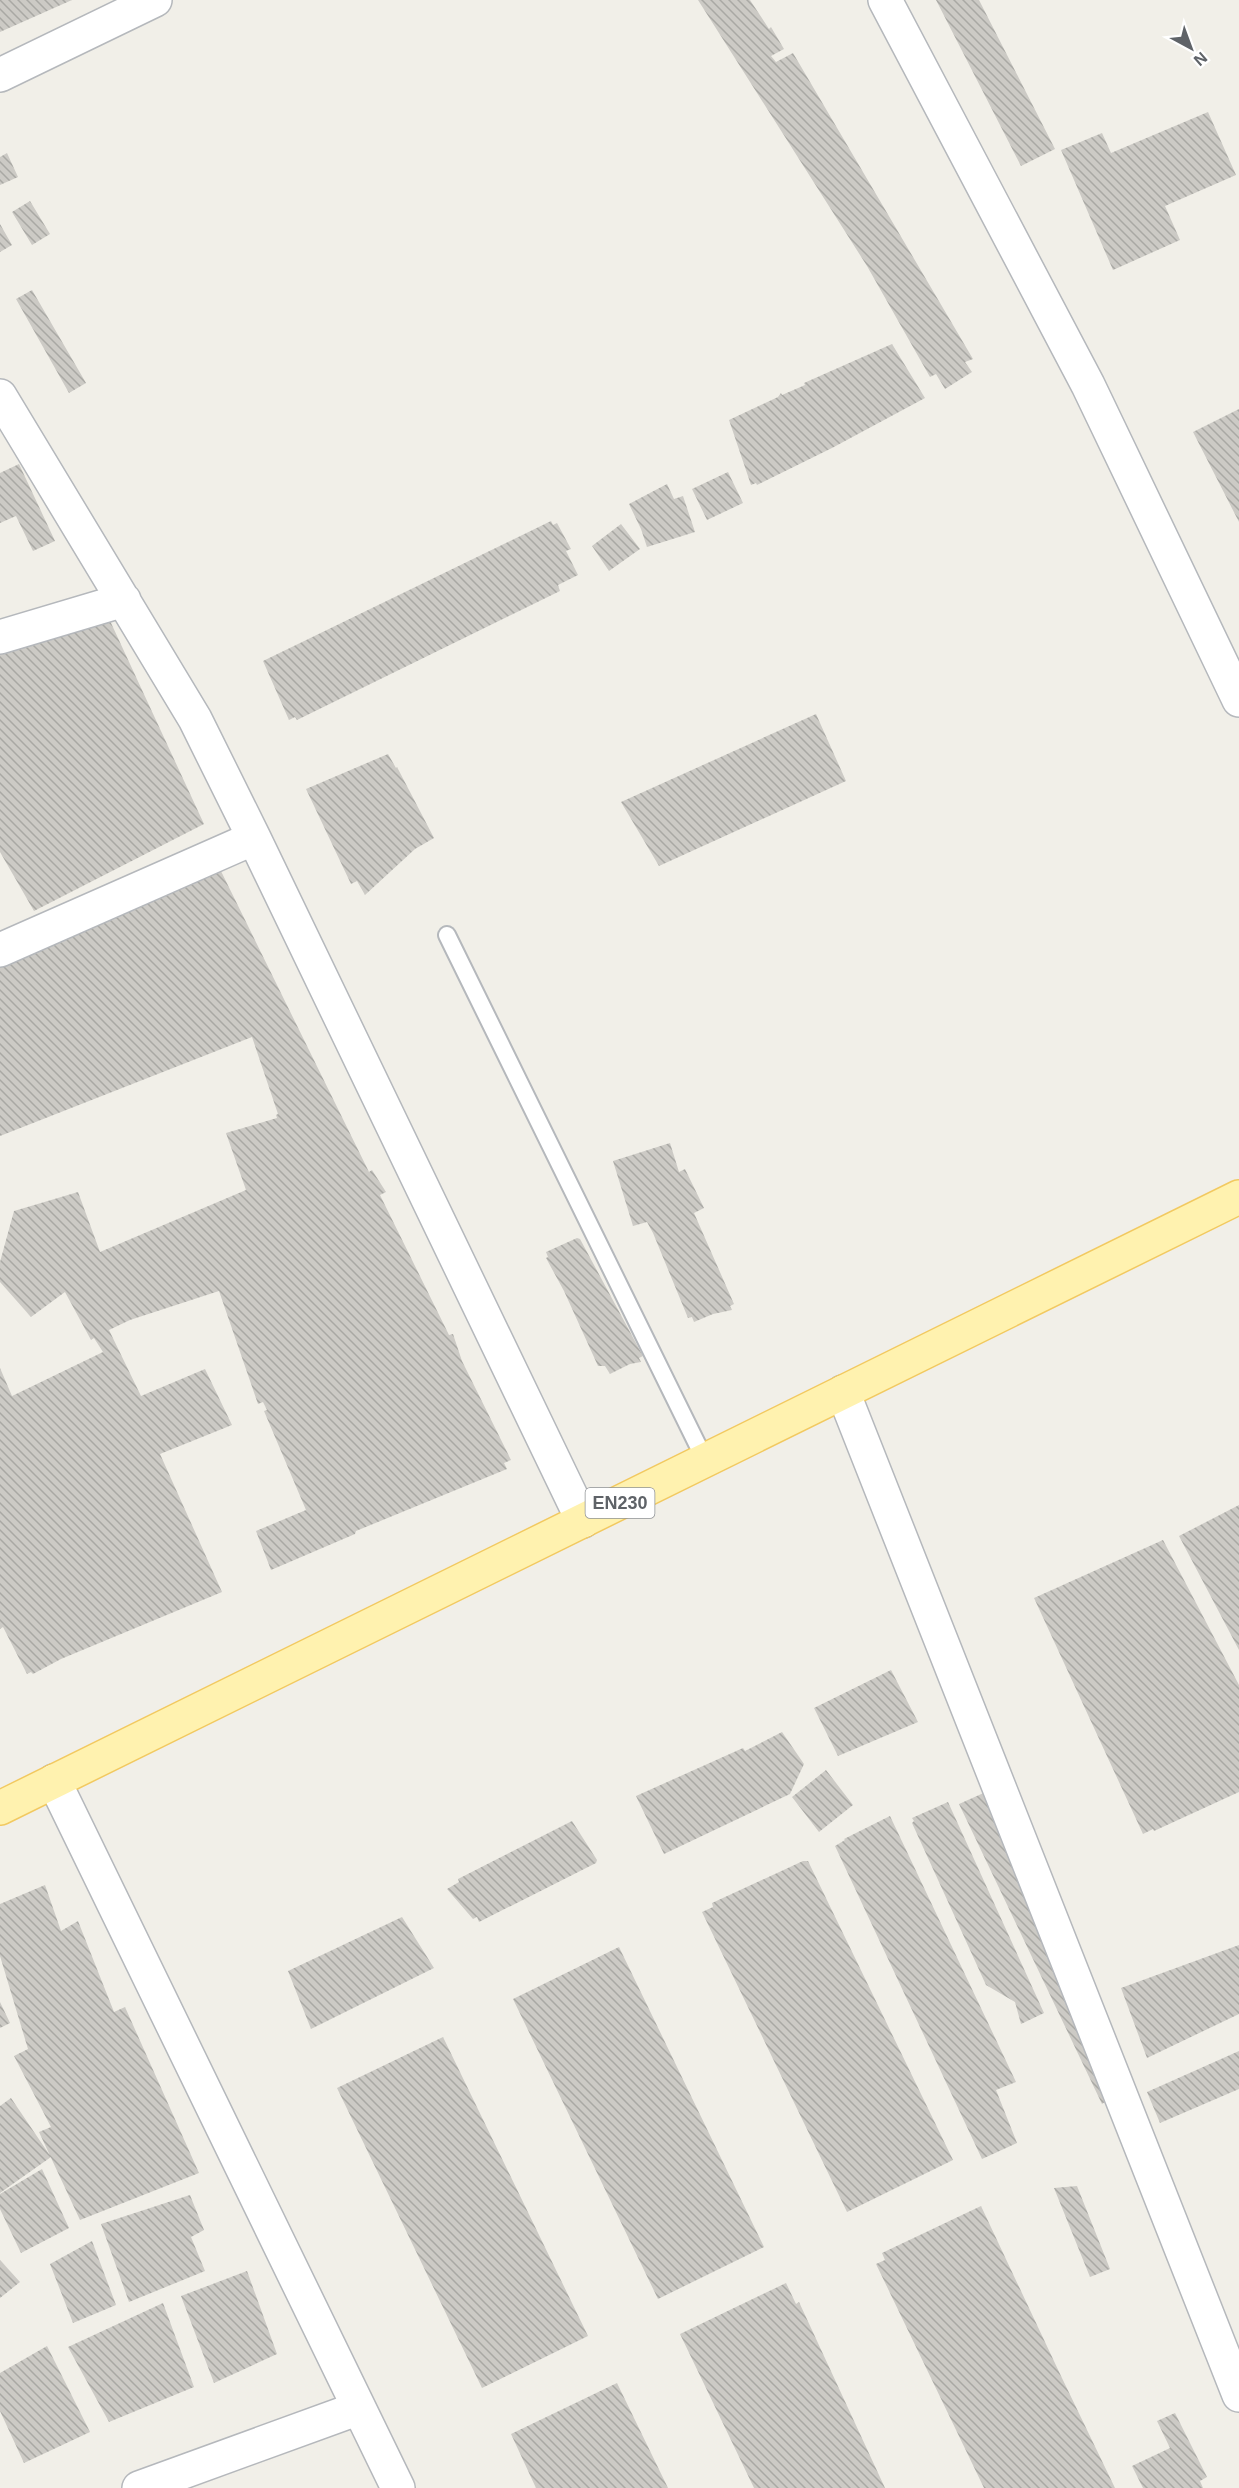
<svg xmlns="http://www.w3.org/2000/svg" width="1239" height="2488" font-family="Helvetica,sans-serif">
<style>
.building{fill:url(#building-back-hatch)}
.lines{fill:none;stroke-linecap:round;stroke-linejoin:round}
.lane-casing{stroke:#b5b8bc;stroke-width:20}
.street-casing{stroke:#b5b8bc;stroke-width:36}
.primary-casing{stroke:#f2c960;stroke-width:36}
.lane{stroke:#fff;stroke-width:16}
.street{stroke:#fff;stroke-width:33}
.primary{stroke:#fff2af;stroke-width:33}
.labels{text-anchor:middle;stroke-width:6;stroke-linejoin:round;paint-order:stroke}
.shield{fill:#fff;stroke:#8f9295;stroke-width:1.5}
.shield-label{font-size:18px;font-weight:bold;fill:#5f6368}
</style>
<defs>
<pattern id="building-back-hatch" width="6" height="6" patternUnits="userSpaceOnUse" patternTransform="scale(1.5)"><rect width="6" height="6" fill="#cccac5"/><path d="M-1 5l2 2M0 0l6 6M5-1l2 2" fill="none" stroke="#a9a8a4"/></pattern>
</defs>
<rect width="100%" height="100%" fill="#f1efe8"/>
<path class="building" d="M0,0H72L0,32Z
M698,0H750L769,29L771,27L784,49L771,56L776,62L793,53L973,359L965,362L972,372L945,389L936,374L930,377L867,266Z
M936,0H979L1055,149L1021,166Z
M1208,112L1236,175L1165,206L1180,240L1113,270L1061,150L1102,133L1111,153Z
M7,153L18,177L0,185V157Z
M30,201L50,234L32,245L12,212Z
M0,224L12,245L0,252Z
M32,290L86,383L69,393L16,299Z
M892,344L925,398L832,448L757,485L756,483L751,485L729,420L778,397L781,393L782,395L805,385L804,383Z
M1239,409V522L1193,432Z
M19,464L55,541L33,551L16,516L0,523V473Z
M728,472L743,503L707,520L692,489Z
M667,484L674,499L683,496L695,532L647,547L641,529L629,504Z
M551,521L553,525L557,523L571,549L566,551L578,575L558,585L560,591L297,720L295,717L289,720L263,661Z
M621,524L640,549L609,571L592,546Z
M99,597L204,824L34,911L0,852V637Z
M816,714L846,781L659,866L621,802Z
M388,754L396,768L397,767L434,838L415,849L365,895L357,881L351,884L306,789Z
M216,861L369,1172L372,1170L386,1192L380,1195L449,1335L453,1334L462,1361L511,1460L504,1463L507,1469L356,1531L355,1534L271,1570L256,1531L306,1510L264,1411L267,1410L263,1402L258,1404L219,1291L130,1320L109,1330L141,1396L205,1369L232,1425L160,1454L222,1592L61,1659L33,1674L31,1672L27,1674L3,1627L0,1629V1368L12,1396L103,1352L94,1338L91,1340L65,1292L31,1317L0,1282V1262L14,1211L78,1192L100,1252L246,1190L226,1133L277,1118L276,1115L278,1114L252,1037L0,1136V965Z
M670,1143L679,1172L685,1169L704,1208L694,1213L734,1304L730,1306L732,1310L713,1314L694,1322L692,1317L688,1318L653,1233L647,1222L633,1226L613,1161Z
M577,1238L580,1239L643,1356L639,1358L641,1362L630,1364L610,1374L605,1366H598L564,1291L546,1258L548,1257L546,1252Z
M1239,1505V1650L1179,1536Z
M1163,1540L1239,1685V1792L1154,1831L1153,1829L1143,1834L1034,1598Z
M891,1670L918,1722L838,1756L814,1708Z
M782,1732L804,1764L790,1794L664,1854L636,1796L743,1748L745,1751Z
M826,1770L853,1805L819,1832L792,1797Z
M988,1791L1131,2083L1102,2104L959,1804Z
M948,1802L1044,2013L1021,2024L1015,2002L986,1985L912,1823L914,1821L912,1818Z
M890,1816L1016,2082L996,2090L1017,2143L982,2159L835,1846L845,1840L844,1839Z
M572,1821L597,1860L596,1863L479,1922L477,1917L473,1919L447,1889L459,1882L458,1879Z
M803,1861H808L953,2160L847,2212L702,1912L713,1907L712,1903Z
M45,1885L61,1931L78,1921L114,2012L125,2007L199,2173L80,2220L39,2132L51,2127L14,2056L28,2049L0,1956V1904Z
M402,1917L434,1968L311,2029L288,1971Z
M1239,1945V2014L1147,2058L1121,1988Z
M619,1947L764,2247L658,2299L513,1999Z
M0,2002L10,2023L0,2028Z
M443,2037L588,2336L482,2388L337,2088Z
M1239,2051V2089L1160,2123L1147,2092Z
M11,2098L51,2157L0,2193V2106Z
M42,2169L69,2228L21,2253L0,2209V2194Z
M1077,2186L1110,2269L1090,2277L1054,2188Z
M190,2195L204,2230L191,2237L205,2271L129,2302L101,2224Z
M981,2206L1061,2376L1115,2488H984L876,2264L885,2260L882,2253Z
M92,2241L116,2305L73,2323L50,2264Z
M0,2260L20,2282L0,2298Z
M247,2271L277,2354L214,2383L181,2296Z
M786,2283L796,2304L799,2302L885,2488H754L680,2334Z
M163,2303L194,2387L109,2422L68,2347Z
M47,2346L90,2432L24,2463L0,2411V2373Z
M617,2383L668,2488H536L511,2434Z
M1175,2413L1207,2477L1200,2481L1203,2488H1143L1132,2466L1170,2448L1157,2421Z"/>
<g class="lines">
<defs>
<path id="lane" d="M447,935L705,1460"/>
<path id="street" d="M885,0L1088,385L1239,700
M0,75L155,0
M0,396L195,719L254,838L583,1521
M0,637L124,600
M0,950L254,838
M843,1392L1239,2395
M54,1781L398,2488
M139,2488L359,2408"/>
<path id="primary" d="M0,1808L1239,1197"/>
</defs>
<use href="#lane" class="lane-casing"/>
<use href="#street" class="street-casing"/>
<use href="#primary" class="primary-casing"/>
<use href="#lane" class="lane"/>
<use href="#street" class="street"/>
<use href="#primary" class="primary"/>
</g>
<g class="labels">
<rect class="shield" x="585.5" y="1488" width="69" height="30" rx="4.5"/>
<g class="shield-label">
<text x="620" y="1509">EN230</text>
</g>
</g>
<g transform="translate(1191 48) rotate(139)" stroke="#ffffff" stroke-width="4.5" paint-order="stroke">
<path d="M0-4.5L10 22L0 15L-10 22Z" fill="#5f6368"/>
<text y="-9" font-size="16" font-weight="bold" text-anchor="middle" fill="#5f6368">N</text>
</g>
</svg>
